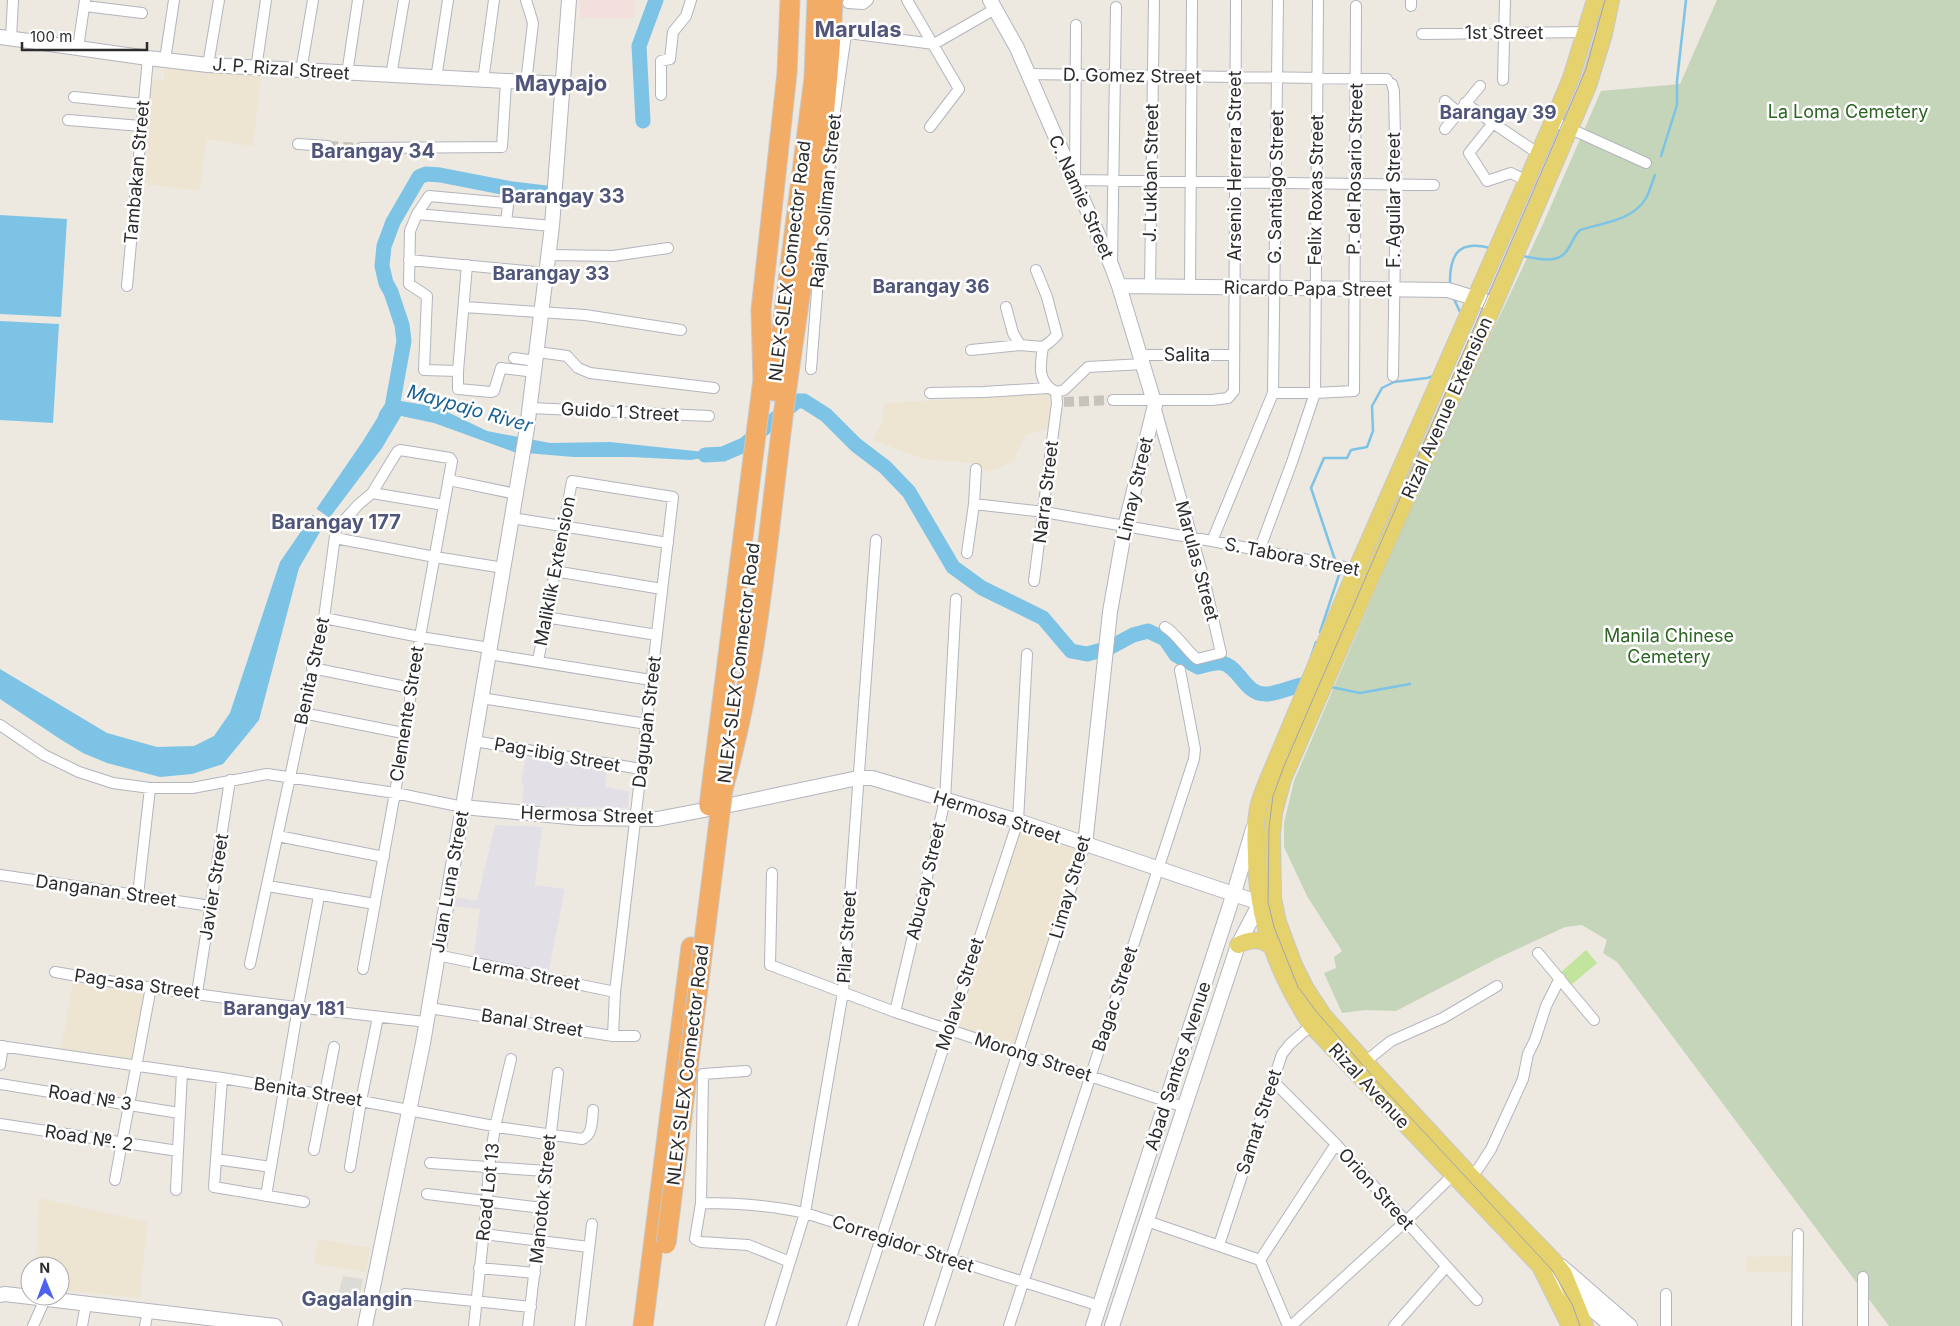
<svg xmlns="http://www.w3.org/2000/svg" width="1960" height="1326" font-family="Inter,sans-serif">
<style>
.industrial{fill:#e2e0e6}
.education{fill:#ede5d1}
.medical{fill:#f2dfde}
.cemetery{fill:#c5d5b9}
.pitch{fill:#c2e59e}
.plaza{fill:#dddbd6}
.water{fill:#7cc3e6}
.pier{fill:#ede8e0}
.lines{fill:none;stroke-linecap:round;stroke-linejoin:round}
.stream{stroke:#7cc3e6;stroke-width:2.5}
.river{stroke:#7cc3e6;stroke-width:15}
.street-tunnel{stroke:#c6c2bc;stroke-width:10;stroke-dasharray:10 5;stroke-linecap:butt}
.street-casing{stroke:#b3b5be;stroke-width:12}
.secondary-casing{stroke:#b3b5be;stroke-width:16}
.primary-casing{stroke:#c8c8c8;stroke-width:18}
.highway-casing{stroke:#c8c8c8;stroke-width:21}
.street{stroke:#fff;stroke-width:10}
.secondary{stroke:#fff;stroke-width:14}
.primary{stroke:#e6d26c;stroke-width:16}
.highway{stroke:#f2ac66;stroke-width:19}
.tram{stroke:#a3a4b5;stroke-width:1}
.highway-bridge-casing{stroke:#c8c8c8;stroke-width:21;stroke-linecap:butt}
.highway-bridge{stroke:#f2ac66;stroke-width:19}
.labels{text-anchor:middle;stroke-width:5;stroke-linejoin:round;paint-order:stroke}
.street-label{font-size:18px;fill:#2c2c2c;stroke:#fff}
.park-label{font-size:18px;fill:#2a6521;stroke:#fff}
.neighbourhood-label{font-size:19px;font-weight:bold;fill:#50557a;stroke:#fff}
.water-label{font-size:19px;font-style:italic;fill:#196194;stroke:#fff}
.quarter-label{font-size:20px;font-weight:bold;fill:#50557a;stroke:#fff}
.district-label{font-size:22px;font-weight:bold;fill:#50557a;stroke:#fff}
</style>
<rect width="100%" height="100%" fill="#ede8e0"/>
<path class="industrial" d="M526,757L607,768L605,787L629,791L628,808L522,806L524,787L521,783Z
M495,825L542,827L535,885L565,889L548,974L473,960L480,909L452,906L454,897L477,901Z"/>
<path class="education" d="M164,69L261,74L253,146L207,139L199,191L138,183L147,79L164,80Z
M1049,394L1051,428L1026,434L1013,461L990,472L970,463L923,459L873,440L882,421L885,403Z
M1022,827L1081,851L1016,1045L954,1025Z
M73,980L145,992L132,1062L61,1050Z
M39,1198L147,1222L140,1298L60,1290V1266H36Z
M318,1239L370,1248L366,1272L314,1263Z
M1797,1256V1272H1746V1257Z"/>
<path class="medical" d="M580,0H634V18H580Z"/>
<path class="cemetery" d="M1717,0H1960V1326H1889L1617,962L1603,953L1607,940L1582,925L1565,927L1498,958L1396,1011L1365,1010L1342,1013L1324,973L1336,968L1334,957L1342,951L1307,896L1284,847V823L1294,781L1416,494L1543,224L1601,91L1680,84Z"/>
<path class="pitch" d="M1586,950L1597,963L1570,986L1559,974Z"/>
<path class="plaza" d="M343,1276L363,1279L358,1303L337,1299Z"/>
<path class="water" d="M0,215L67,219L61,317L0,314Z
M0,321L59,324L53,423L0,420Z
M389,399L437,407L487,431L550,443L610,442L723,454L691,460L631,457H574L514,452L434,423L401,416L382,448L324,525L299,568L259,720L223,764L192,774L160,777L107,763L83,753L60,739L0,699V669L107,733L157,747L194,746L214,736L230,713L280,562L363,441Z"/>
<path class="pier" d="M314,507L331,519L327,525L310,513Z"/>
<g class="lines">
<path class="stream" d="M1661,156L1677,105V81L1686,0
M1523,256C1536,258 1555,264 1565,253C1571,246 1573,237 1580,230C1602,223 1634,220 1646,198C1650,191 1652,182 1655,175
M1450,287C1449,256 1457,239 1490,248
M1453,297L1461,314
M1336,563L1311,488L1324,458H1347L1351,450L1367,447L1373,431L1372,406L1382,388L1394,382L1427,378L1434,376
M1320,632L1340,572L1339,570
M1311,657L1316,642
M1331,687L1360,693L1410,684"/>
<path class="river" d="M643,121L639,46L656,0
M386,416L392,407L404,341L402,325L391,292L386,283L382,266L384,246L393,222L419,177L426,174L440,175L512,189L546,193
M705,455L723,454L744,445L797,401H804L826,415L856,445L885,467L909,492L953,567L982,588L1043,618L1071,651L1087,654L1102,650
M1109,648L1133,635L1148,631L1165,639L1176,655L1198,667C1206,665 1214,662 1222,663C1240,667 1245,695 1266,694C1276,694 1292,687 1301,685"/>
<path class="street-tunnel" d="M328,146L361,148
M1064,402L1113,400"/>
<defs>
<path id="street" d="M526,0L533,23L526,83
M907,0L959,89L930,127
M1411,0V6
M848,3L863,4L868,0
M85,6L142,13
M1076,25L1075,180L1434,185
M1422,34L1586,32
M11,38L13,0
M78,48L85,0
M165,60L174,0
M208,65L219,0
M256,69L266,0
M301,71L313,0
M347,74L358,0
M1028,74L1387,79
M391,76L404,0
M436,79L448,0
M1503,80L1505,0
M483,81L494,0
M1392,84L1394,91L1396,184L1393,376
M661,95V61L670,59L673,32L686,16L691,0
M74,97L143,104
M1445,101L1459,113
M1465,103L1493,123
M68,120L141,126
M1553,121L1646,163
M1445,129L1480,86
M298,144L328,146
M361,148L502,147L506,82
M1527,181L1511,173L1487,181L1469,153L1493,123L1539,154
M417,214L552,226
M506,222L508,205L506,203L429,196L417,214L410,231L409,284L427,296L424,370L458,371V389L491,392L494,391L501,368L535,372
M548,255L613,256L668,248
M409,260L546,273
M1112,263L1116,7
M127,286L148,58
M1150,287L1154,0
M1190,287L1192,0
M464,307L585,315L681,330
M1006,307L1013,333L1020,345
M971,350L1020,345L1043,347L1050,342L1057,335L1047,297L1036,270
M538,352L567,356L578,368L590,373L714,388
M1140,355H1233
M514,358L536,361
M811,369L817,292L830,164V146L846,34L848,33L934,44L995,9
M458,371L467,265
M1056,392L1064,390L1088,367L1143,364
M930,393L984,392L1048,388
M1273,393H1315L1354,391L1356,6
M1113,400H1212L1228,398L1234,391L1236,0
M1155,406L1205,583L1221,653L1197,659C1186,650 1175,632 1165,627
M530,408L709,416
M449,480L516,494
M372,493L444,505
M974,504L1044,512L1212,541L1359,570
M512,518L668,543
M335,538L435,557L504,568
M1212,541L1273,393L1278,0
M1259,551L1292,462L1315,393L1318,0
M967,553L974,504L976,469
M554,571L662,589
M1034,581L1057,403L1056,392C1037,382 1040,366 1043,347
M545,617L657,635
M324,618L420,637L490,648
M489,654L651,680
M538,661L572,481L673,497L615,992L613,1036
M312,668L411,688
M481,698L647,724
M303,713L403,733
M0,725L44,755L79,772L113,783L150,788H192L267,774L395,793L463,807
M474,741L641,769
M278,836L384,857
M772,873L770,965L895,1012L1184,1107
M0,875L211,906
M268,886L375,904
M138,895L150,788
M1538,953L1594,1020
M437,955L615,992
M250,964L324,618L336,529L358,505L372,493L397,452L400,450L450,458L452,461L420,637L395,793L363,969
M55,972C178,994 303,1008 426,1022
M197,993L230,780
M429,1008L613,1036H635
M895,1012L945,800L956,599
M0,1046L222,1078L361,1101L504,1128L582,1139C593,1135 592,1120 593,1110
M1365,1062L1391,1041L1443,1018L1497,986
M0,1065L3,1046
M746,1071L703,1074L701,1203L695,1239L701,1242L748,1245L790,1262
M222,1078L214,1187L304,1202
M1272,1080L1336,1144L1477,1300
M0,1084L179,1113
M0,1124L178,1151
M314,1150L334,1047
M216,1159L271,1167
M430,1163L546,1171
M350,1167L361,1101L378,1017
M1466,1179L1478,1169L1491,1149L1523,1079L1528,1054L1535,1040L1546,1006L1560,978
M115,1180L151,987
M176,1190L182,1072
M427,1194L542,1208
M266,1196L298,1007L319,896
M701,1203C737,1203 770,1205 805,1213L1100,1306
M1147,1221L1260,1260L1288,1326
M483,1234L589,1247
M1219,1245L1282,1054L1290,1044L1315,1022
M1260,1260L1336,1144
M479,1268L535,1273
M405,1294L531,1307
M33,1326L45,1299
M82,1326L86,1304
M145,1326L148,1311
M474,1326L487,1201L489,1167L495,1127L511,1059
M528,1326L558,1073
M580,1326L592,1224
M770,1326L805,1213L843,992L876,540
M852,1326L1018,821L1027,654
M929,1326L1085,845
M1009,1326L1194,759L1195,749L1180,670
M1291,1326L1406,1221L1453,1175
M1394,1326L1446,1267
M1666,1326V1294
M1797,1326L1798,1234
M1863,1326V1277"/>
<path id="secondary" d="M990,0L1017,48L1112,267L1119,286L1155,405L1125,527L1110,612L1085,845
M0,37L148,58L208,65L563,84
M1119,286L1448,290L1494,304
M463,807L580,818L657,819L730,805L858,778H872L1018,821L1260,903
M1561,1266L1630,1326
M1541,1267L1612,1326
M0,1295L5,1294L275,1326
M365,1326L423,1043L527,428L552,226L569,0
M1093,1326L1234,893L1253,829
M1112,1326L1238,945L1260,903L1266,901"/>
<path id="primary" d="M1238,945C1250,939 1261,938 1272,947
M1570,1326L1540,1266L1311,1025C1277,972 1256,918 1256,854C1255,838 1255,820 1259,804C1262,793 1267,782 1271,772L1356,570L1553,121L1571,78L1595,0
M1585,1326L1564,1274L1553,1260L1470,1175L1365,1062L1323,1015L1316,1004L1306,989L1294,965L1278,922L1273,899L1272,835L1274,813L1283,779L1369,582L1487,321L1588,86L1604,34L1611,0"/>
<path id="highway" d="M763,383L761,310L787,73L790,0
M774,391L814,78L817,0
M738,577L764,371
M723,789C760,661 768,526 786,394C804,263 827,133 833,0
M643,1326L691,947"/>
</defs>
<use href="#street" class="street-casing"/>
<use href="#secondary" class="secondary-casing"/>
<use href="#primary" class="primary-casing"/>
<use href="#highway" class="highway-casing"/>
<use href="#street" class="street"/>
<use href="#secondary" class="secondary"/>
<use href="#primary" class="primary"/>
<use href="#highway" class="highway"/>
<path class="tram" d="M1580,1326L1572,1304L1552,1270L1373,1077L1316,1011L1298,987L1274,927L1268,902L1269,827L1273,796L1284,766L1586,69L1605,0"/>
<defs>
<path id="highway-bridge" d="M709,806L738,577
M666,1244L723,789"/>
</defs>
<use href="#highway-bridge" class="highway-bridge-casing"/>
<use href="#highway-bridge" class="highway-bridge"/>
</g>
<g class="labels">
<g class="street-label">
<text x="1504" y="39">1st Street</text>
<text transform="translate(281 69) rotate(4)" y="6">J. P. Rizal Street</text>
<text transform="translate(1132 76) rotate(1)" y="6">D. Gomez Street</text>
<text transform="translate(1235 166) rotate(-90)" y="6">Arsenio Herrera Street</text>
<text transform="translate(1355 169) rotate(-89)" y="6">P. del Rosario Street</text>
<text transform="translate(137 172) rotate(-85)" y="6">Tambakan Street</text>
<text transform="translate(1151 173) rotate(-89)" y="6">J. Lukban Street</text>
<text transform="translate(1276 187) rotate(-89)" y="6">G. Santiago Street</text>
<text transform="translate(1316 190) rotate(-89)" y="6">Felix Roxas Street</text>
<text transform="translate(1081 197) rotate(66)" y="6">C. Namie Street</text>
<text transform="translate(1394 200) rotate(-90)" y="6">F. Aguilar Street</text>
<text transform="translate(826 201) rotate(-84)" y="6">Rajah Soliman Street</text>
<text transform="translate(790 261) rotate(-83)" y="6">NLEX-SLEX Connector Road</text>
<text transform="translate(1308 289) rotate(1)" y="6">Ricardo Papa Street</text>
<text x="1187" y="361">Salita</text>
<text transform="translate(1447 408) rotate(-66)" y="6">Rizal Avenue Extension</text>
<text transform="translate(620 412) rotate(3)" y="6">Guido 1 Street</text>
<text transform="translate(1135 489) rotate(-77)" y="6">Limay Street</text>
<text transform="translate(1046 492) rotate(-83)" y="6">Narra Street</text>
<text transform="translate(1292 557) rotate(11)" y="6">S. Tabora Street</text>
<text transform="translate(1197 561) rotate(75)" y="6">Marulas Street</text>
<text transform="translate(555 571) rotate(-79)" y="6">Maliklik Extension</text>
<text transform="translate(739 663) rotate(-83)" y="6">NLEX-SLEX Connector Road</text>
<text transform="translate(312 671) rotate(-78)" y="6">Benita Street</text>
<text transform="translate(407 714) rotate(-81)" y="6">Clemente Street</text>
<text transform="translate(647 722) rotate(-83)" y="6">Dagupan Street</text>
<text transform="translate(557 755) rotate(10)" y="6">Pag-ibig Street</text>
<text transform="translate(587 815) rotate(2)" y="6">Hermosa Street</text>
<text transform="translate(997 817) rotate(18)" y="6">Hermosa Street</text>
<text transform="translate(926 881) rotate(-77)" y="6">Abucay Street</text>
<text transform="translate(450 882) rotate(-80)" y="6">Juan Luna Street</text>
<text transform="translate(214 887) rotate(-81)" y="6">Javier Street</text>
<text transform="translate(1070 887) rotate(-74)" y="6">Limay Street</text>
<text transform="translate(106 891) rotate(8)" y="6">Danganan Street</text>
<text transform="translate(847 937) rotate(-86)" y="6">Pilar Street</text>
<text transform="translate(526 974) rotate(11)" y="6">Lerma Street</text>
<text transform="translate(137 984) rotate(8)" y="6">Pag-asa Street</text>
<text transform="translate(960 994) rotate(-72)" y="6">Molave Street</text>
<text transform="translate(1115 999) rotate(-72)" y="6">Bagac Street</text>
<text transform="translate(532 1023) rotate(9)" y="6">Banal Street</text>
<text transform="translate(1033 1057) rotate(18)" y="6">Morong Street</text>
<text transform="translate(688 1065) rotate(-83)" y="6">NLEX-SLEX Connector Road</text>
<text transform="translate(1178 1066) rotate(-72)" y="6">Abad Santos Avenue</text>
<text transform="translate(1369 1086) rotate(47)" y="6">Rizal Avenue</text>
<text transform="translate(308 1092) rotate(9)" y="6">Benita Street</text>
<text transform="translate(90 1098) rotate(9)" y="6">Road № 3</text>
<text transform="translate(1259 1122) rotate(-72)" y="6">Samat Street</text>
<text transform="translate(89 1138) rotate(9)" y="6">Road №. 2</text>
<text transform="translate(1376 1189) rotate(48)" y="6">Orion Street</text>
<text transform="translate(488 1192) rotate(-84)" y="6">Road Lot 13</text>
<text transform="translate(543 1199) rotate(-84)" y="6">Manotok Street</text>
<text transform="translate(903 1244) rotate(18)" y="6">Corregidor Street</text>
</g>
<g class="park-label">
<text x="1848" y="118">La Loma Cemetery</text>
<text x="1669" y="642">Manila Chinese<tspan x="1669" dy="21">Cemetery</tspan></text>
</g>
<g class="neighbourhood-label">
<text x="1498" y="119">Barangay 39</text>
<text x="551" y="280">Barangay 33</text>
<text x="931" y="293">Barangay 36</text>
<text x="284" y="1015">Barangay 181</text>
</g>
<g class="water-label">
<text transform="translate(470 408) rotate(16)" y="7">Maypajo River</text>
</g>
<g class="quarter-label">
<text x="373" y="158">Barangay 34</text>
<text x="563" y="203">Barangay 33</text>
<text x="336" y="529">Barangay 177</text>
<text x="357" y="1306">Gagalangin</text>
</g>
<g class="district-label">
<text x="858" y="37">Marulas</text>
<text x="561" y="91">Maypajo</text>
</g>
</g>
<g transform="translate(45 1281) rotate(359)"><circle r="24" fill="#ffffff" stroke="#ababab"/>
<path d="M0-4L9 19L0 12L-9 19Z" fill="#4e61ec"/>
<text y="-8" font-size="14" font-weight="bold" text-anchor="middle" fill="#2c2c2c">N</text>
</g>
<path d="M22 42v8h125v-8" fill="none" stroke="#2c2c2c" stroke-width="2.5"/>
<text x="30" y="42" font-size="15" fill="#2c2c2c" stroke="#ffffff" stroke-width="4" paint-order="stroke">100 m</text>
</svg>
